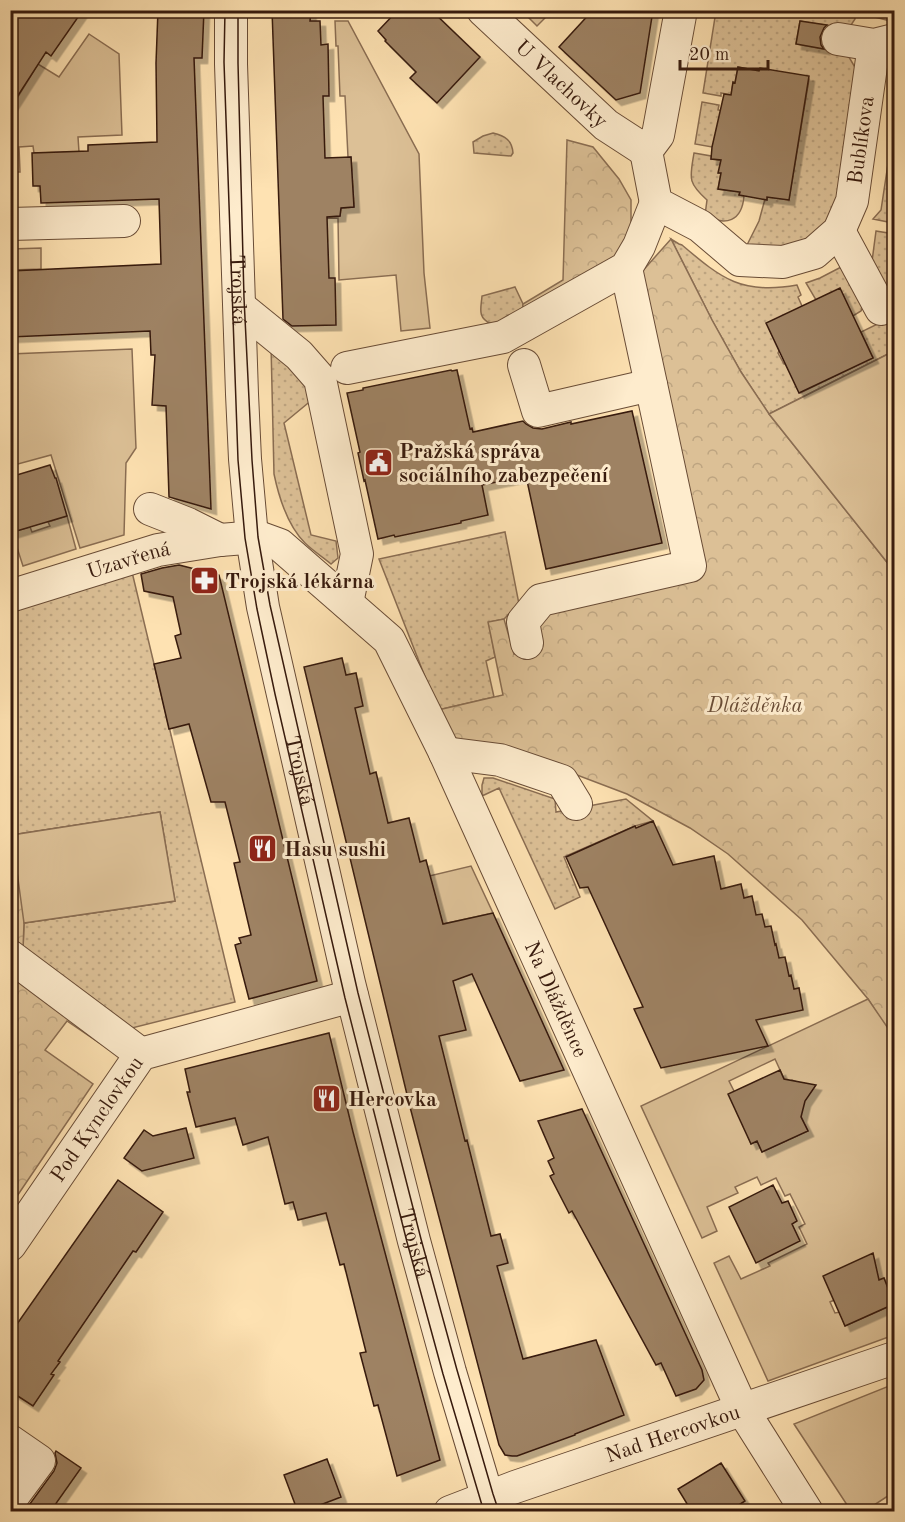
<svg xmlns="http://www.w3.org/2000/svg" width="905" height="1522" font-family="'Old Standard TT',serif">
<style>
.grass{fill:url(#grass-dots);stroke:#8a6d52;stroke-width:1.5}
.forest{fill:url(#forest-crowns);stroke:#8a6d52;stroke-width:1.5}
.garden{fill:#dcc096;stroke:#8a6d52;stroke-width:1.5;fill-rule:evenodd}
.building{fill:#9e8263;stroke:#371a0d;stroke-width:1.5;filter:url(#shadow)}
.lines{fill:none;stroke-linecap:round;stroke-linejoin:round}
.minor-casing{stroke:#694c36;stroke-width:34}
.minor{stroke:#feeccd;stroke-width:32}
.tram{stroke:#371a0d;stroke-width:1.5}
.labels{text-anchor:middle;stroke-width:6;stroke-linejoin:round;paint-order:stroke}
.street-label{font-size:21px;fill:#371a0d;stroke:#feeccd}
.poi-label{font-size:21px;font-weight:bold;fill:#371a0d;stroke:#feeccd;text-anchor:start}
.park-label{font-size:21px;font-style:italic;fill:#694c36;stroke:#feeccd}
</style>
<defs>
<pattern id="grass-dots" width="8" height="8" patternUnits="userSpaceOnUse" patternTransform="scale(1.5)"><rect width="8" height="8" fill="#dcc096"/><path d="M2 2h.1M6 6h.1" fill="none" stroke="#bda480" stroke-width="1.8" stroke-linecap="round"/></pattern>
<pattern id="forest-crowns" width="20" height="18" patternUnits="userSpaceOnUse" patternTransform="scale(1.5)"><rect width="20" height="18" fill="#dcc096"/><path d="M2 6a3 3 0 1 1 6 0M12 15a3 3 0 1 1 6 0" fill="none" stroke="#bda480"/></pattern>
<filter id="shadow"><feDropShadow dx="5.5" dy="5.5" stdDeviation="0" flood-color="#0004"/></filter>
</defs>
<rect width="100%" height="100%" fill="#fee2b2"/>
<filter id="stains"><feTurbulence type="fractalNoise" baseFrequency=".00333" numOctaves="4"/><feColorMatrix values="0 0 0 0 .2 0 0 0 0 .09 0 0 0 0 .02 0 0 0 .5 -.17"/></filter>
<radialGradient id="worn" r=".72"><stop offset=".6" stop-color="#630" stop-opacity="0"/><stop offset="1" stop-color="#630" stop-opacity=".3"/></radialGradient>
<path class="grass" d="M872,10L894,16V22L867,15L855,14V19L851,25L831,26L800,21L796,44L828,50L849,57L856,69L840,191L827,226L789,249L747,245L759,221L765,199H767V197L789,200L809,79L738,67L735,83H733L731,95L721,93V96L703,93L716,11Z
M702,102L719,105L718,110L731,112L712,147L695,144Z
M894,124V224L893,223L873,219L881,210Z
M493,133C505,136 512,140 513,153L511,156L474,153L473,142L483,136Z
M694,153L711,156V159L721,160L719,173H721L718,189L740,192L739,195L744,196C742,221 726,227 705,215L707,200C687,182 690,178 694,153Z
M876,231L894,234V351L769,414L741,372L712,320L671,239L679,244L682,245C722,279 742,295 797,285L801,295L798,297L802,306L778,353L784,364H786L800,393L873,358L861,332L894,316L871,269Z
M843,266L864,305L861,311L853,316L816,300L806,283L820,278Z
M515,287L523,304L522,315L491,324C477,317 481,309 482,296Z
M271,345L310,379L313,399L284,423L311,535L336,541L338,558L331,564C323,557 313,551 305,543C287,525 279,498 274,474Z
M505,532L519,604L504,619L489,622L495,657L486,661L494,697L438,710L379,559Z
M132,572L235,1002L132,1028L23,950L24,923L174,901L160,812L12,835L10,820V608Z
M484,778H493L555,799L556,812L626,799L653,821L635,826L564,857L580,897L555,909L499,788L482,796V785Z"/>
<path class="forest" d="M567,140L593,147L619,179L631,200V225L619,257L522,315L523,304L563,280Z
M671,239L712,320L741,372L769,414L894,571V1041L868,999L802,920L728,854L690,828L627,794L498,745L454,742L438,710L503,695L488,622L504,619L514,654L533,649L537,629L546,617L558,607L700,577L639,275Z
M160,812L175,901L24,923L23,950L114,1053L67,1021L45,1050L93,1084L11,1205L10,820L13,835Z"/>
<path class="garden" d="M525,11V10L552,11L537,26L523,12Z
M335,21H348L419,154L424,273L430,328L401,331L396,275L339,280L338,218L279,220L340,216L341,208L354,207L351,157H348L345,96H340L338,46H336Z
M89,34L119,54L122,135L78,137L79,152L34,153L33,146L19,147L20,172H11V108L38,64L59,77Z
M41,248V269L11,270V249Z
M132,349L136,448L126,463L124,535L80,548L51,455L14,465L17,476L11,478L10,354Z
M894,351V571L769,414Z
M67,516L76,549L23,566L12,532L30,527L32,532L50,526L48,522Z
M160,812L175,901L24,923L12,835Z
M471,866L493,913L443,924L425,877Z
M868,999L894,1037V1301L884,1278L830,1302L835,1313L840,1312L845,1326L894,1304V1335L768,1381L714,1263L729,1256L741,1279L770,1266L768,1263L807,1244L799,1227L805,1224L790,1194L785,1196L776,1178L761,1185L757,1177L735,1187L738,1193L707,1207L717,1231L702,1238L641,1106ZM775,1059L786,1083L792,1080L797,1082V1108L808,1131L762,1152L757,1141L751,1144L734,1091L729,1081Z
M894,1384V1492L874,1505L877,1511H851L794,1424Z"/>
<path class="building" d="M10,10H83L51,56L46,52L10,108Z
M158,10H204L202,58H194L211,509L169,497L166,406L152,405L155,355H151L150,331L10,337V271L161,264L159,199L41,203L40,186H33L32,153L88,151V145L157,142L156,63Z
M272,10H311L310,21H320L321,45L328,44L329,96H323L325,158L351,157L354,207L341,208L340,216L327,217L329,278H335L336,325L292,326L283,319Z
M398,10H431L480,57L437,103L410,78L416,72L385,41L386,40L378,31Z
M593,10H653L640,93L616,100L559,47Z
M800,21L827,25L824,28L820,37L821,45L824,49L796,44Z
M738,67L759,71L760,68L809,76L789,200L767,197V200L739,195L740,192L718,189L721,173H718L721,160L711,159L712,147L724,94L731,95L733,82L735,83Z
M840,288L873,358L799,393L766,323Z
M451,370L452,371L457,370L470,429L472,428L473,432L523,421L526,424L533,428L542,429L571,422V424L632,411L662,543L546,569L526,476L482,485L488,515L461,521V523L395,537L394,535L378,539L365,480L364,481L358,453L360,452L347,393L363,390V388Z
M50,465L55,478H56L67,516L10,533V477Z
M179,565L219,575L317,981L249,999L235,945L241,943L239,938L251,935L234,863L240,862L225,802H211L189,724L169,729L154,664L181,658L175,636L181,634L173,597L144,591L141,574L162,568Z
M342,658L346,675L356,673L363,706L355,708L370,774L376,772L388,823L409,818L420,862L426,860L443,924L493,913L564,1070L520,1081L472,974L453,981L466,1030L439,1036L465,1141L467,1140L491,1236L500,1234L508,1263L497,1266L523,1359L596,1340L624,1415L575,1434V1435L517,1456H512L505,1455L499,1445L410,1107L304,667Z
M653,821L673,865L714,856L721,889L741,884L744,898L752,896L756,915L762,914L765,927L771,926L775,945L776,944L779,958L785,957L789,976L791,975L794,989L799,988L803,1010L756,1020L768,1046L661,1068L634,1009L643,1007L588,887L580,888L566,857L635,826L636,828Z
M329,1033L353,1132L440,1460L397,1476L378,1405L374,1406L360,1353L366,1352L344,1264L340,1265L326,1213L298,1220L293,1202L285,1204L268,1137L243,1145L235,1118L196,1127L187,1092H190L185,1069Z
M780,1070L784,1079L816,1085L805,1101L801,1117L808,1131L762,1152L757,1141L751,1144L728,1094Z
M582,1109L702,1370L704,1380L696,1389L676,1396L661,1363L656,1365L572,1211L569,1213L550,1176L554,1174L548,1161L554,1158L538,1121Z
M186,1128L194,1158L142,1171L124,1158L144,1130L153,1136Z
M118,1180L163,1212L136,1252L133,1251L58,1361L60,1362L51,1374L54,1375L33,1406L10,1391V1334Z
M773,1185L782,1203L788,1201L797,1221L792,1224L800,1241L756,1263L729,1207Z
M873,1253L879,1280L884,1278L894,1304L845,1326L823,1276Z
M56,1451L81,1468L50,1512H24L54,1471L57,1463L55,1453Z
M327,1459L341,1497L302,1512H298L284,1475Z
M721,1463L745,1501L728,1512H692L678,1489Z"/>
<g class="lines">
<defs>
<g id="minor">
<path id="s1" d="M231,10V64L242,394L245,459L252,537L263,607L349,983L414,1241L450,1372L492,1512"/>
<path id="s2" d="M483,10L606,125L646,151"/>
<path d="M838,39L874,45L894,40"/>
<path id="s3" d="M646,151L656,203L700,226L740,260L783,262L814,253L839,231L852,201L874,45"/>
<path d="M646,151L658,135L681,10"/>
<path d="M10,224L124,221"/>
<path d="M839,231L881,309"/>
<path d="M240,307L299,355L320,379L357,554L347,603"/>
<path d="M524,365L538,411L651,385"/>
<path d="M347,368L503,337L626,268L639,246L656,203"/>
<path d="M150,509L188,524L220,540"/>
<path id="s4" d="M10,596L158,550L220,540L258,537L280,545L389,640L445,753L742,1409L807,1512"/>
<path d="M527,643L523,622L541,600L690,566L626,268"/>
<path d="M445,753L500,760L562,781L576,804"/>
<path d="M10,956L141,1054"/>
<path id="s5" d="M10,1245L141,1054L352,996"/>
<path d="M10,1441L39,1461L10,1500"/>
<path id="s6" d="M450,1512L515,1487L894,1358"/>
</g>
</defs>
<use href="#minor" class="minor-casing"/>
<use href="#minor" class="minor"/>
<path class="tram" d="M225,10L224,62L238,460L245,538L257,609L275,694L345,998L407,1242L443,1374L484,1512
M238,10V63L244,298L252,460L258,537L270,605L358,993L421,1239L457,1370L493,1494L499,1512"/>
</g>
<defs>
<symbol id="civic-square" viewBox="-11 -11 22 22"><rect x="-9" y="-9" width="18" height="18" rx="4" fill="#8f2418" stroke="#feeccd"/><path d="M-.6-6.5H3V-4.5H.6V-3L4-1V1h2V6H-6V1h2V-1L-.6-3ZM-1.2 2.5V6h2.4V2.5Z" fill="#fff"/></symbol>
<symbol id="pharmacy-square" viewBox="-11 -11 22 22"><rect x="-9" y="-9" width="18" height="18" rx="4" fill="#8f2418" stroke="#feeccd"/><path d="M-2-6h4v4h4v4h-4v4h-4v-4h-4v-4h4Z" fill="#fff"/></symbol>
<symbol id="restaurant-square" viewBox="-11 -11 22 22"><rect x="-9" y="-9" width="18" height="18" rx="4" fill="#8f2418" stroke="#feeccd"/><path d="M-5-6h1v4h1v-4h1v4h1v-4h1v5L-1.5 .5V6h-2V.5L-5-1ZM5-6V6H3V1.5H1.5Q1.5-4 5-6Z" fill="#fff"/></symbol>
</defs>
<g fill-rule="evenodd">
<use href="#civic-square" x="362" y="446" width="33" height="33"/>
<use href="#pharmacy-square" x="188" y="564" width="33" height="33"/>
<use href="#restaurant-square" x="246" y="832" width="33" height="33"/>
<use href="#restaurant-square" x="310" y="1082" width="33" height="33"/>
</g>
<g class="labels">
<g class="street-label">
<text dy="7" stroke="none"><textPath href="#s2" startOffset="108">U Vlachovky</textPath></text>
<text dy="7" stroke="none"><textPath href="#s3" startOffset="358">Bublíkova</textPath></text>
<text dy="7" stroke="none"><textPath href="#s1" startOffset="280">Trojská</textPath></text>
<text dy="7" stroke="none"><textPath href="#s4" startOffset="124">Uzavřená</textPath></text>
<text dy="7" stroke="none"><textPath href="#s1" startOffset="766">Trojská</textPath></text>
<text dy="7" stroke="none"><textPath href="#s4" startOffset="820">Na Dlážděnce</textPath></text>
<text dy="7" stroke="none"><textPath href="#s5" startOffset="153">Pod Kynclovkou</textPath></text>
<text dy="7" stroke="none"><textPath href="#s1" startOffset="1252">Trojská</textPath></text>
<text dy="7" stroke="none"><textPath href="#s6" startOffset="236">Nad Hercovkou</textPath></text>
</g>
<g class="poi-label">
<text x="399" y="458">Pražská správa<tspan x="399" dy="24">sociálního zabezpečení</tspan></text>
<text x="225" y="588">Trojská lékárna</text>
<text x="284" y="856">Hasu sushi</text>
<text x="348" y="1106">Hercovka</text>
</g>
<g class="park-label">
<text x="755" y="712">Dlážděnka</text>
</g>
</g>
<rect width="905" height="1522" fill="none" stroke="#fee2b2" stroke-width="36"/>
<rect x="12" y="12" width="881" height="1498" fill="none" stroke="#371a0d" stroke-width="3"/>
<rect x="18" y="18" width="869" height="1486" fill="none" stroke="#371a0d" stroke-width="1.5"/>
<path d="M680 60v9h88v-9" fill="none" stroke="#371a0d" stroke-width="3"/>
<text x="689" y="60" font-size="18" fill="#371a0d" stroke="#feeccd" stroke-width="4.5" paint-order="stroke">20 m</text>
<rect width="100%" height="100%" filter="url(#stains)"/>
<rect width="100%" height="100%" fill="url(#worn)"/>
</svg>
